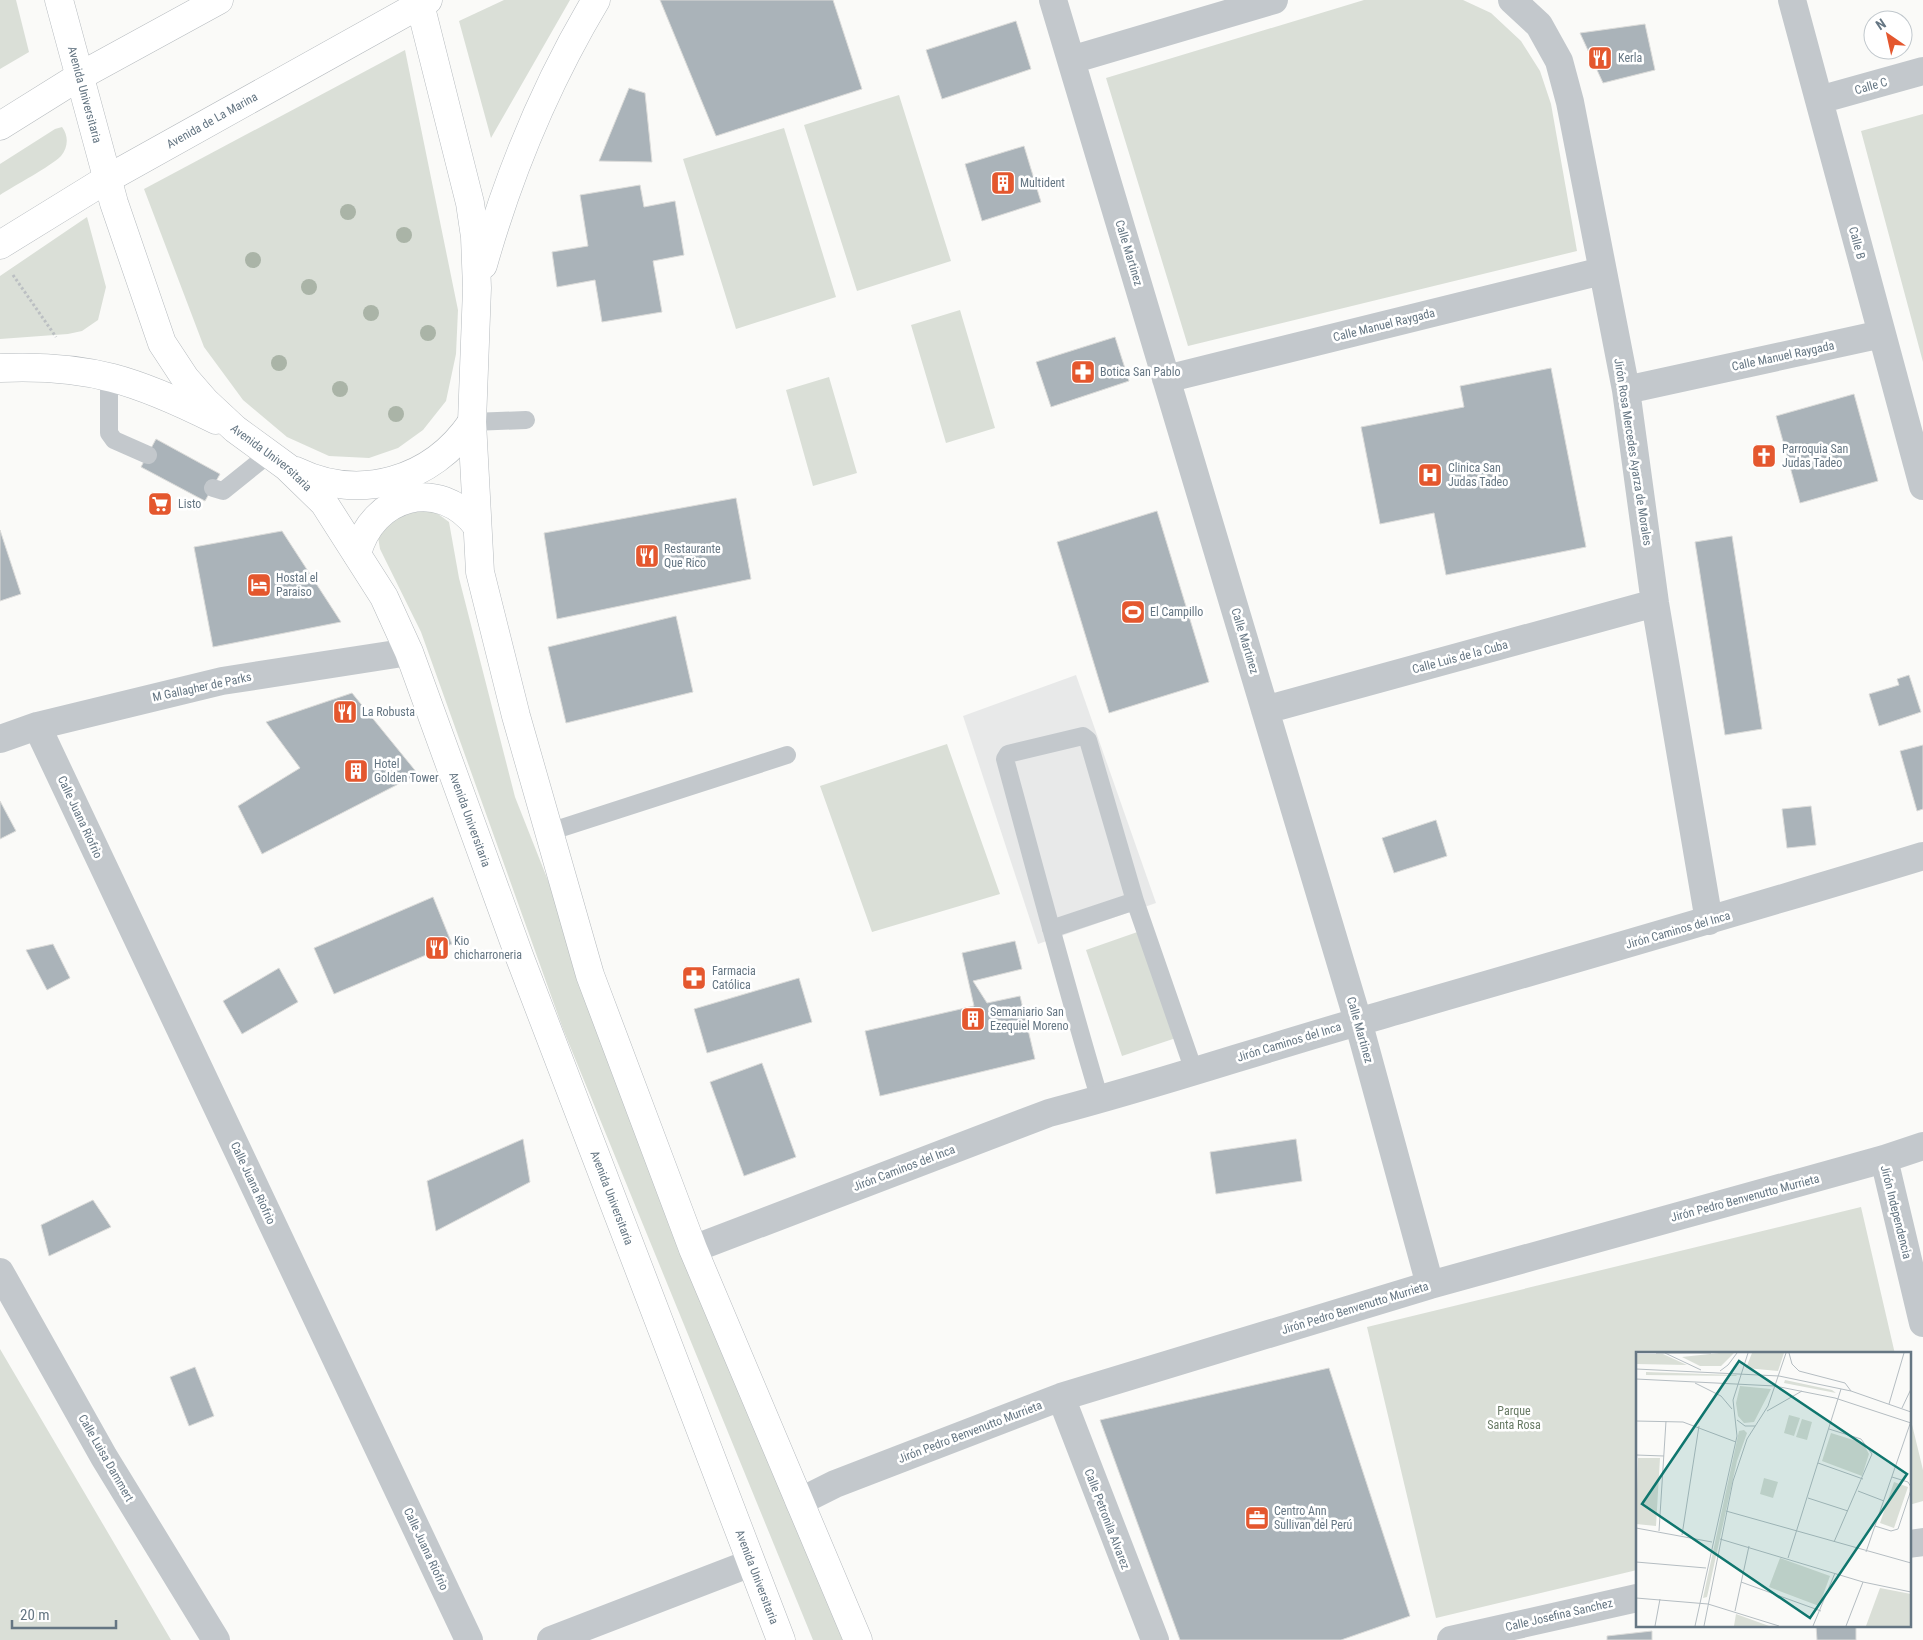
<svg xmlns="http://www.w3.org/2000/svg" width="1923" height="1640" font-family="'Roboto Condensed',sans-serif">
<style>
.built{fill:#e8e9e9}
.green{fill:#dadfd7}
.building{fill:#aab3b9;stroke:#dcdcda}
.lines{fill:none;stroke-linecap:round;stroke-linejoin:round}
.primary-casing{stroke:#b5babe;stroke-width:29}
.path{stroke:#bbbfc2;stroke-width:3;stroke-dasharray:2.5 2.5;stroke-linecap:butt}
.service{stroke:#c3c8cc;stroke-width:18}
.minor{stroke:#c3c8cc;stroke-width:28}
.primary{stroke:#fff;stroke-width:28}
.tree{fill:#aab4a7}
.labels{text-anchor:middle;stroke-width:5;stroke-linejoin:round;paint-order:stroke}
.poi-label{font-size:12px;fill:#657683;stroke:#fff;text-anchor:start}
.street-label{font-size:12px;fill:#657683;stroke:#fff}
.park-label{font-size:12px;fill:#687a64;stroke:#fff}
.inset-road{fill:none;stroke:#b5bdc2;stroke-width:1}
.view{fill:#0f766e;fill-opacity:0.15;stroke:#0f766e;stroke-width:2.5}
.inset-edge{fill:none;stroke:#657683;stroke-width:2.5}
</style>
<rect width="100%" height="100%" fill="#fafaf8"/>
<path class="built" d="M1076,675L1156,903L1038,944L963,716Z"/>
<path class="green" d="M0,0H16L29,52L0,69Z
M504,0H570L491,138L459,21Z
M1364,0H1463L1491,13L1521,41L1540,71L1551,104L1577,251L1188,346L1106,78Z
M405,50L458,310L456,354L446,401L423,430L398,448L369,458L329,456L287,437L243,400L204,347L144,189Z
M899,95L951,261L857,291L804,125Z
M1923,114V362L1861,131Z
M62,127C69,136 68,148 61,156C50,167 15,185 0,195V164L55,129Z
M784,128L836,297L736,329L683,159Z
M87,217L106,287L98,320L82,331L68,334L0,339V276Z
M960,310L995,428L946,443L911,325Z
M829,377L857,473L813,486L786,390Z
M412,511H434L449,522L459,578L515,797L848,1640H813L563,1029L421,632L380,549L378,537L388,523Z
M947,744L1000,894L872,932L820,786Z
M1146,929L1182,1036L1122,1056L1086,950Z
M1861,1207L1895,1354H1637V1570L1436,1618L1367,1327Z
M0,1349L171,1640H0Z
M1909,1412L1923,1470V1501L1909,1505Z"/>
<path class="building" d="M660,0H833L862,89L716,136Z
M1016,21L1031,69L942,99L926,50Z
M1645,24L1655,70L1603,83L1580,33Z
M629,88L645,93L652,162L599,161Z
M1024,146L1041,202L982,221L965,164Z
M640,185L644,207L675,201L684,255L653,261L662,312L602,322L595,280L557,287L552,252L588,246L580,195Z
M1115,337L1129,381L1051,407L1036,362Z
M1551,368L1586,547L1446,575L1434,513L1380,524L1361,427L1464,407L1460,386Z
M1854,394L1878,481L1800,503L1776,416Z
M156,439L220,474L205,501L141,467Z
M736,498L751,579L557,619L544,533Z
M1157,511L1209,682L1109,713L1057,542Z
M0,530L21,594L0,601Z
M282,531L341,622L213,647L194,547Z
M1732,536L1762,729L1725,735L1695,542Z
M676,616L693,692L566,723L548,647Z
M1909,675L1921,712L1879,726L1869,694L1899,685L1897,679Z
M352,693L418,774L262,854L238,806L300,768L266,722Z
M1923,745V809L1917,811L1900,751Z
M0,801L16,831L0,839Z
M1811,806L1816,845L1787,848L1782,809Z
M1436,820L1447,856L1394,873L1382,838Z
M433,897L452,944L334,994L314,948Z
M1015,941L1022,969L973,981L987,1003L1020,996L1035,1059L880,1096L865,1031L974,1006L962,953Z
M53,944L70,978L47,990L26,950Z
M279,968L298,1002L242,1034L223,1001Z
M799,978L812,1022L707,1053L694,1009Z
M762,1063L796,1157L744,1176L710,1082Z
M523,1139L530,1182L436,1231L427,1181Z
M1296,1139L1302,1181L1216,1194L1210,1152Z
M93,1200L111,1227L49,1256L41,1225Z
M195,1367L214,1416L189,1426L170,1377Z
M1329,1368L1410,1616L1341,1640H1180L1100,1420Z
M1816,1626H1856V1640H1817Z
M1652,1631V1640H1607V1636Z"/>
<g class="lines">
<defs>
<g id="primary">
<path id="s1" d="M59,0L114,203L162,343L185,378L205,401L235,429L287,467L324,503L384,597L409,652L520,958L781,1640"/>
<path d="M419,0L470,203L475,237L477,288L472,422L480,572L516,716L590,975L693,1249L858,1640"/>
<path d="M0,126L80,76L219,0"/>
<path id="s2" d="M0,245L107,179L428,0"/>
<path d="M483,265C509,173 547,82 596,0"/>
<path d="M0,368C89,364 138,381 216,420"/>
<path d="M296,471C360,502 432,481 472,422"/>
<path d="M357,554C372,495 439,476 477,526"/>
</g>
</defs>
<use href="#primary" class="primary-casing"/>
<path class="path" d="M13,275L56,337"/>
<path class="service" d="M109,375V433L114,440L148,455
M472,422L526,420
M213,488L223,491L269,454
M549,832L787,755
M1135,901L1194,1071
M1051,929L1135,901L1088,740L1083,736L1008,754L1005,759C1036,873 1066,987 1100,1100"/>
<path class="minor" d="M1053,0L1358,1021L1430,1285
M1512,0L1539,25L1559,61L1570,102L1626,390L1655,603L1709,921
M1792,0L1923,486
M1071,60L1274,0
M1819,100L1923,71
M1166,379L1602,271
M1626,390L1882,334
M1265,710L1655,603
M37,726L469,1640
M0,739L37,726L222,681L409,652
M1884,1159L1923,1323
M693,1249L1049,1113C1154,1086 1256,1051 1361,1021C1548,967 1736,913 1923,856
M0,1272L104,1457L216,1640
M1061,1397L1155,1640
M799,1502L835,1484L1061,1397L1430,1285L1884,1159L1923,1146
M1909,1544L1923,1542
M551,1640L751,1563
M1451,1640L1637,1598"/>
<use href="#primary" class="primary"/>
</g>
<g class="tree">
<circle cx="348" cy="212" r="8"/>
<circle cx="404" cy="235" r="8"/>
<circle cx="253" cy="260" r="8"/>
<circle cx="309" cy="287" r="8"/>
<circle cx="371" cy="313" r="8"/>
<circle cx="428" cy="333" r="8"/>
<circle cx="279" cy="363" r="8"/>
<circle cx="340" cy="389" r="8"/>
<circle cx="396" cy="414" r="8"/>
</g>
<defs>
<symbol id="restaurant-square" viewBox="-11 -11 22 22"><rect x="-9" y="-9" width="18" height="18" rx="4" fill="#e4572e" stroke="#fff"/><path d="M-5-6h1v4h1v-4h1v4h1v-4h1v5L-1.5 .5V6h-2V.5L-5-1ZM5-6V6H3V1.5H1.5Q1.5-4 5-6Z" fill="#fff"/></symbol>
<symbol id="building-square" viewBox="-11 -11 22 22"><rect x="-9" y="-9" width="18" height="18" rx="4" fill="#e4572e" stroke="#fff"/><path d="M-4-6H4V6H1V3H-1V6H-4ZM-2.5-4.3h1.7v1.8h-1.7ZM.8-4.3h1.7v1.8H.8ZM-2.5-1h1.7V.8h-1.7ZM.8-1h1.7V.8H.8Z" fill="#fff"/></symbol>
<symbol id="pharmacy-square" viewBox="-11 -11 22 22"><rect x="-9" y="-9" width="18" height="18" rx="4" fill="#e4572e" stroke="#fff"/><path d="M-2-6h4v4h4v4h-4v4h-4v-4h-4v-4h4Z" fill="#fff"/></symbol>
<symbol id="church-square" viewBox="-11 -11 22 22"><rect x="-9" y="-9" width="18" height="18" rx="4" fill="#e4572e" stroke="#fff"/><path d="M-1.2-6h2.4v3.5h3.3v2.4h-3.3V6h-2.4V-.1h-3.3v-2.4h3.3Z" fill="#fff"/></symbol>
<symbol id="hospital-square" viewBox="-11 -11 22 22"><rect x="-9" y="-9" width="18" height="18" rx="4" fill="#e4572e" stroke="#fff"/><path d="M-5-5h3v3.5h4V-5h3V5h-3V1.5h-4V5h-3Z" fill="#fff"/></symbol>
<symbol id="supermarket-square" viewBox="-11 -11 22 22"><rect x="-9" y="-9" width="18" height="18" rx="4" fill="#e4572e" stroke="#fff"/><path d="M-6-5.5h2.5l.6 2H6L4.5 2H-2.5L-4.4-4H-6ZM-1.5 3.2a1.3 1.3 0 1 0 .1 0ZM3 3.2a1.3 1.3 0 1 0 .1 0Z" fill="#fff"/></symbol>
<symbol id="hotel-square" viewBox="-11 -11 22 22"><rect x="-9" y="-9" width="18" height="18" rx="4" fill="#e4572e" stroke="#fff"/><path d="M-6-4.5h1.5V1H6V5H4.5V3h-9V5H-6ZM-4 0a1.8 1.8 0 1 1 3.6 0ZM.5 0V-2.5h3Q6-2.5 6 0Z" fill="#fff"/></symbol>
<symbol id="stadium-square" viewBox="-11 -11 22 22"><rect x="-9" y="-9" width="18" height="18" rx="4" fill="#e4572e" stroke="#fff"/><path d="M0-5a6.5 5 0 1 0 0 10a6.5 5 0 1 0 0-10ZM-3.5-1.8h7v3.6h-7Z" fill="#fff"/></symbol>
<symbol id="office-square" viewBox="-11 -11 22 22"><rect x="-9" y="-9" width="18" height="18" rx="4" fill="#e4572e" stroke="#fff"/><path d="M-6-3h4V-5.5h4V-3h4V5H-6ZM-1-4.5V-3h2v-1.5ZM-6 0V1H6V0Z" fill="#fff"/></symbol>
</defs>
<g fill-rule="evenodd">
<use href="#restaurant-square" x="1586" y="44" width="28" height="28"/>
<use href="#building-square" x="989" y="169" width="28" height="28"/>
<use href="#pharmacy-square" x="1069" y="358" width="28" height="28"/>
<use href="#church-square" x="1750" y="442" width="28" height="28"/>
<use href="#hospital-square" x="1416" y="461" width="28" height="28"/>
<use href="#supermarket-square" x="146" y="490" width="28" height="28"/>
<use href="#restaurant-square" x="633" y="542" width="28" height="28"/>
<use href="#hotel-square" x="245" y="571" width="28" height="28"/>
<use href="#stadium-square" x="1119" y="598" width="28" height="28"/>
<use href="#restaurant-square" x="331" y="698" width="28" height="28"/>
<use href="#building-square" x="342" y="757" width="28" height="28"/>
<use href="#restaurant-square" x="423" y="934" width="28" height="28"/>
<use href="#pharmacy-square" x="680" y="964" width="28" height="28"/>
<use href="#building-square" x="959" y="1005" width="28" height="28"/>
<use href="#office-square" x="1243" y="1504" width="28" height="28"/>
</g>
<g class="labels">
<g class="poi-label">
<text x="1618" y="62">Kerla</text>
<text x="1020" y="187">Multident</text>
<text x="1100" y="376">Botica San Pablo</text>
<text x="1782" y="453">Parroquia San<tspan x="1782" dy="14">Judas Tadeo</tspan></text>
<text x="1448" y="472">Clinica San<tspan x="1448" dy="14">Judas Tadeo</tspan></text>
<text x="178" y="508">Listo</text>
<text x="664" y="553">Restaurante<tspan x="664" dy="14">Que Rico</tspan></text>
<text x="276" y="582">Hostal el<tspan x="276" dy="14">Paraiso</tspan></text>
<text x="1150" y="616">El Campillo</text>
<text x="362" y="716">La Robusta</text>
<text x="374" y="768">Hotel<tspan x="374" dy="14">Golden Tower</tspan></text>
<text x="454" y="945">Kio<tspan x="454" dy="14">chicharroneria</tspan></text>
<text x="712" y="975">Farmacia<tspan x="712" dy="14">Católica</tspan></text>
<text x="990" y="1016">Semaniario San<tspan x="990" dy="14">Ezequiel Moreno</tspan></text>
<text x="1274" y="1515">Centro Ann<tspan x="1274" dy="14">Sullivan del Perú</tspan></text>
</g>
<g class="street-label">
<text transform="translate(1871 86) rotate(-16)" y="4">Calle C</text>
<text dy="4" stroke="none"><textPath href="#s1" startOffset="98">Avenida Universitaria</textPath></text>
<text dy="4" stroke="none"><textPath href="#s2" startOffset="246">Avenida de La Marina</textPath></text>
<text transform="translate(1857 243) rotate(75)" y="4">Calle B</text>
<text transform="translate(1129 253) rotate(73)" y="4">Calle Martinez</text>
<text transform="translate(1384 325) rotate(-14)" y="4">Calle Manuel Raygada</text>
<text transform="translate(1783 356) rotate(-12)" y="4">Calle Manuel Raygada</text>
<text transform="translate(1633 452) rotate(81)" y="4">Jirón Rosa Mercedes Ayarza de Morales</text>
<text dy="4" stroke="none"><textPath href="#s1" startOffset="518">Avenida Universitaria</textPath></text>
<text transform="translate(1245 641) rotate(73)" y="4">Calle Martinez</text>
<text transform="translate(1460 657) rotate(-15)" y="4">Calle Luis de la Cuba</text>
<text transform="translate(202 687) rotate(-12)" y="4">M Gallagher de Parks</text>
<text transform="translate(80 817) rotate(65)" y="4">Calle Juana Riofrio</text>
<text dy="4" stroke="none"><textPath href="#s1" startOffset="938">Avenida Universitaria</textPath></text>
<text transform="translate(1678 930) rotate(-16)" y="4">Jirón Caminos del Inca</text>
<text transform="translate(1360 1030) rotate(74)" y="4">Calle Martinez</text>
<text transform="translate(1289 1042) rotate(-17)" y="4">Jirón Caminos del Inca</text>
<text transform="translate(904 1168) rotate(-21)" y="4">Jirón Caminos del Inca</text>
<text transform="translate(253 1183) rotate(65)" y="4">Calle Juana Riofrio</text>
<text transform="translate(1745 1198) rotate(-15)" y="4">Jirón Pedro Benvenutto Murrieta</text>
<text dy="4" stroke="none"><textPath href="#s1" startOffset="1342">Avenida Universitaria</textPath></text>
<text transform="translate(1896 1212) rotate(76)" y="4">Jirón Independencia</text>
<text transform="translate(1355 1308) rotate(-17)" y="4">Jirón Pedro Benvenutto Murrieta</text>
<text transform="translate(970 1432) rotate(-21)" y="4">Jirón Pedro Benvenutto Murrieta</text>
<text transform="translate(106 1458) rotate(60)" y="4">Calle Luisa Dammert</text>
<text transform="translate(1107 1519) rotate(69)" y="4">Calle Petronila Alvarez</text>
<text transform="translate(426 1549) rotate(65)" y="4">Calle Juana Riofrio</text>
<text dy="4" stroke="none"><textPath href="#s1" startOffset="1748">Avenida Universitaria</textPath></text>
<text transform="translate(1559 1615) rotate(-13)" y="4">Calle Josefina Sanchez</text>
</g>
<g class="park-label">
<text x="1514" y="1415">Parque<tspan x="1514" dy="14">Santa Rosa</tspan></text>
</g>
</g>
<g transform="translate(1636 1352)">
<rect width="275" height="275" fill="#fafaf8"/>
<path d="M83,1H98L85,14H64L46,5ZM116,1H148L142,19L110,16ZM0,2H27L51,13L0,12ZM10,20L100,23L101,24L10,23ZM149,28L196,38L200,41L148,31ZM104,34L135,37L118,70L108,71L102,64L100,51ZM153,63L164,66L158,84L148,81ZM166,67L176,70L171,88L160,85ZM108,78L111,81L101,109L71,245L67,246L103,79ZM195,81L227,91L233,102L226,124L186,109ZM2,106H24L20,174L0,172ZM128,126L142,130L137,146L124,142ZM258,130L272,135L258,176L244,171ZM144,206L194,224L183,254L133,235ZM244,236L275,242V274H230ZM100,262L133,274H98Z" fill="#dadfd7"/>
<path class="inset-road" d="M20,1H75M29,1L65,18M153,1L156,12L163,19L209,31L215,39M0,17L143,24L215,39L275,60M84,19L92,13L101,1M0,27L139,34L199,46L275,71M59,31L85,44L96,57M253,52L268,1M266,56L275,37M131,59L166,39M101,68L109,74H119M0,69L47,70L100,90M193,77L225,87L236,102L198,190M0,103L28,104M182,111L227,127M256,125L272,130L275,135M222,139L248,149M172,146L212,159M90,159L275,211M239,174L255,179L262,177L275,138M0,176L76,190M23,179L30,69M46,183L63,74M84,187L227,230L275,240M230,200L275,69M152,206L205,37M0,210L70,216M105,230L185,259M0,246L72,252L143,274M99,259L113,194M19,274L24,247M59,274L101,84L97,48L112,1M68,274L97,129L111,87L132,54L150,1M177,274L199,221M210,274L227,230"/>
<path class="view" d="M103,9L271,122L174,266L6,152Z"/>
<rect width="275" height="275" class="inset-edge"/>
</g>
<g transform="translate(1888 35) rotate(326)"><circle r="24" fill="#ffffff" stroke="#c1c8cd"/>
<path d="M0-4L9 19L0 12L-9 19Z" fill="#e4572e"/>
<text y="-8" font-size="14" font-weight="bold" text-anchor="middle" fill="#657683">N</text>
</g>
<path d="M12 1620v8h104v-8" fill="none" stroke="#657683" stroke-width="2.5"/>
<text x="20" y="1620" font-size="15" fill="#657683" stroke="#ffffff" stroke-width="4" paint-order="stroke">20 m</text>
</svg>
